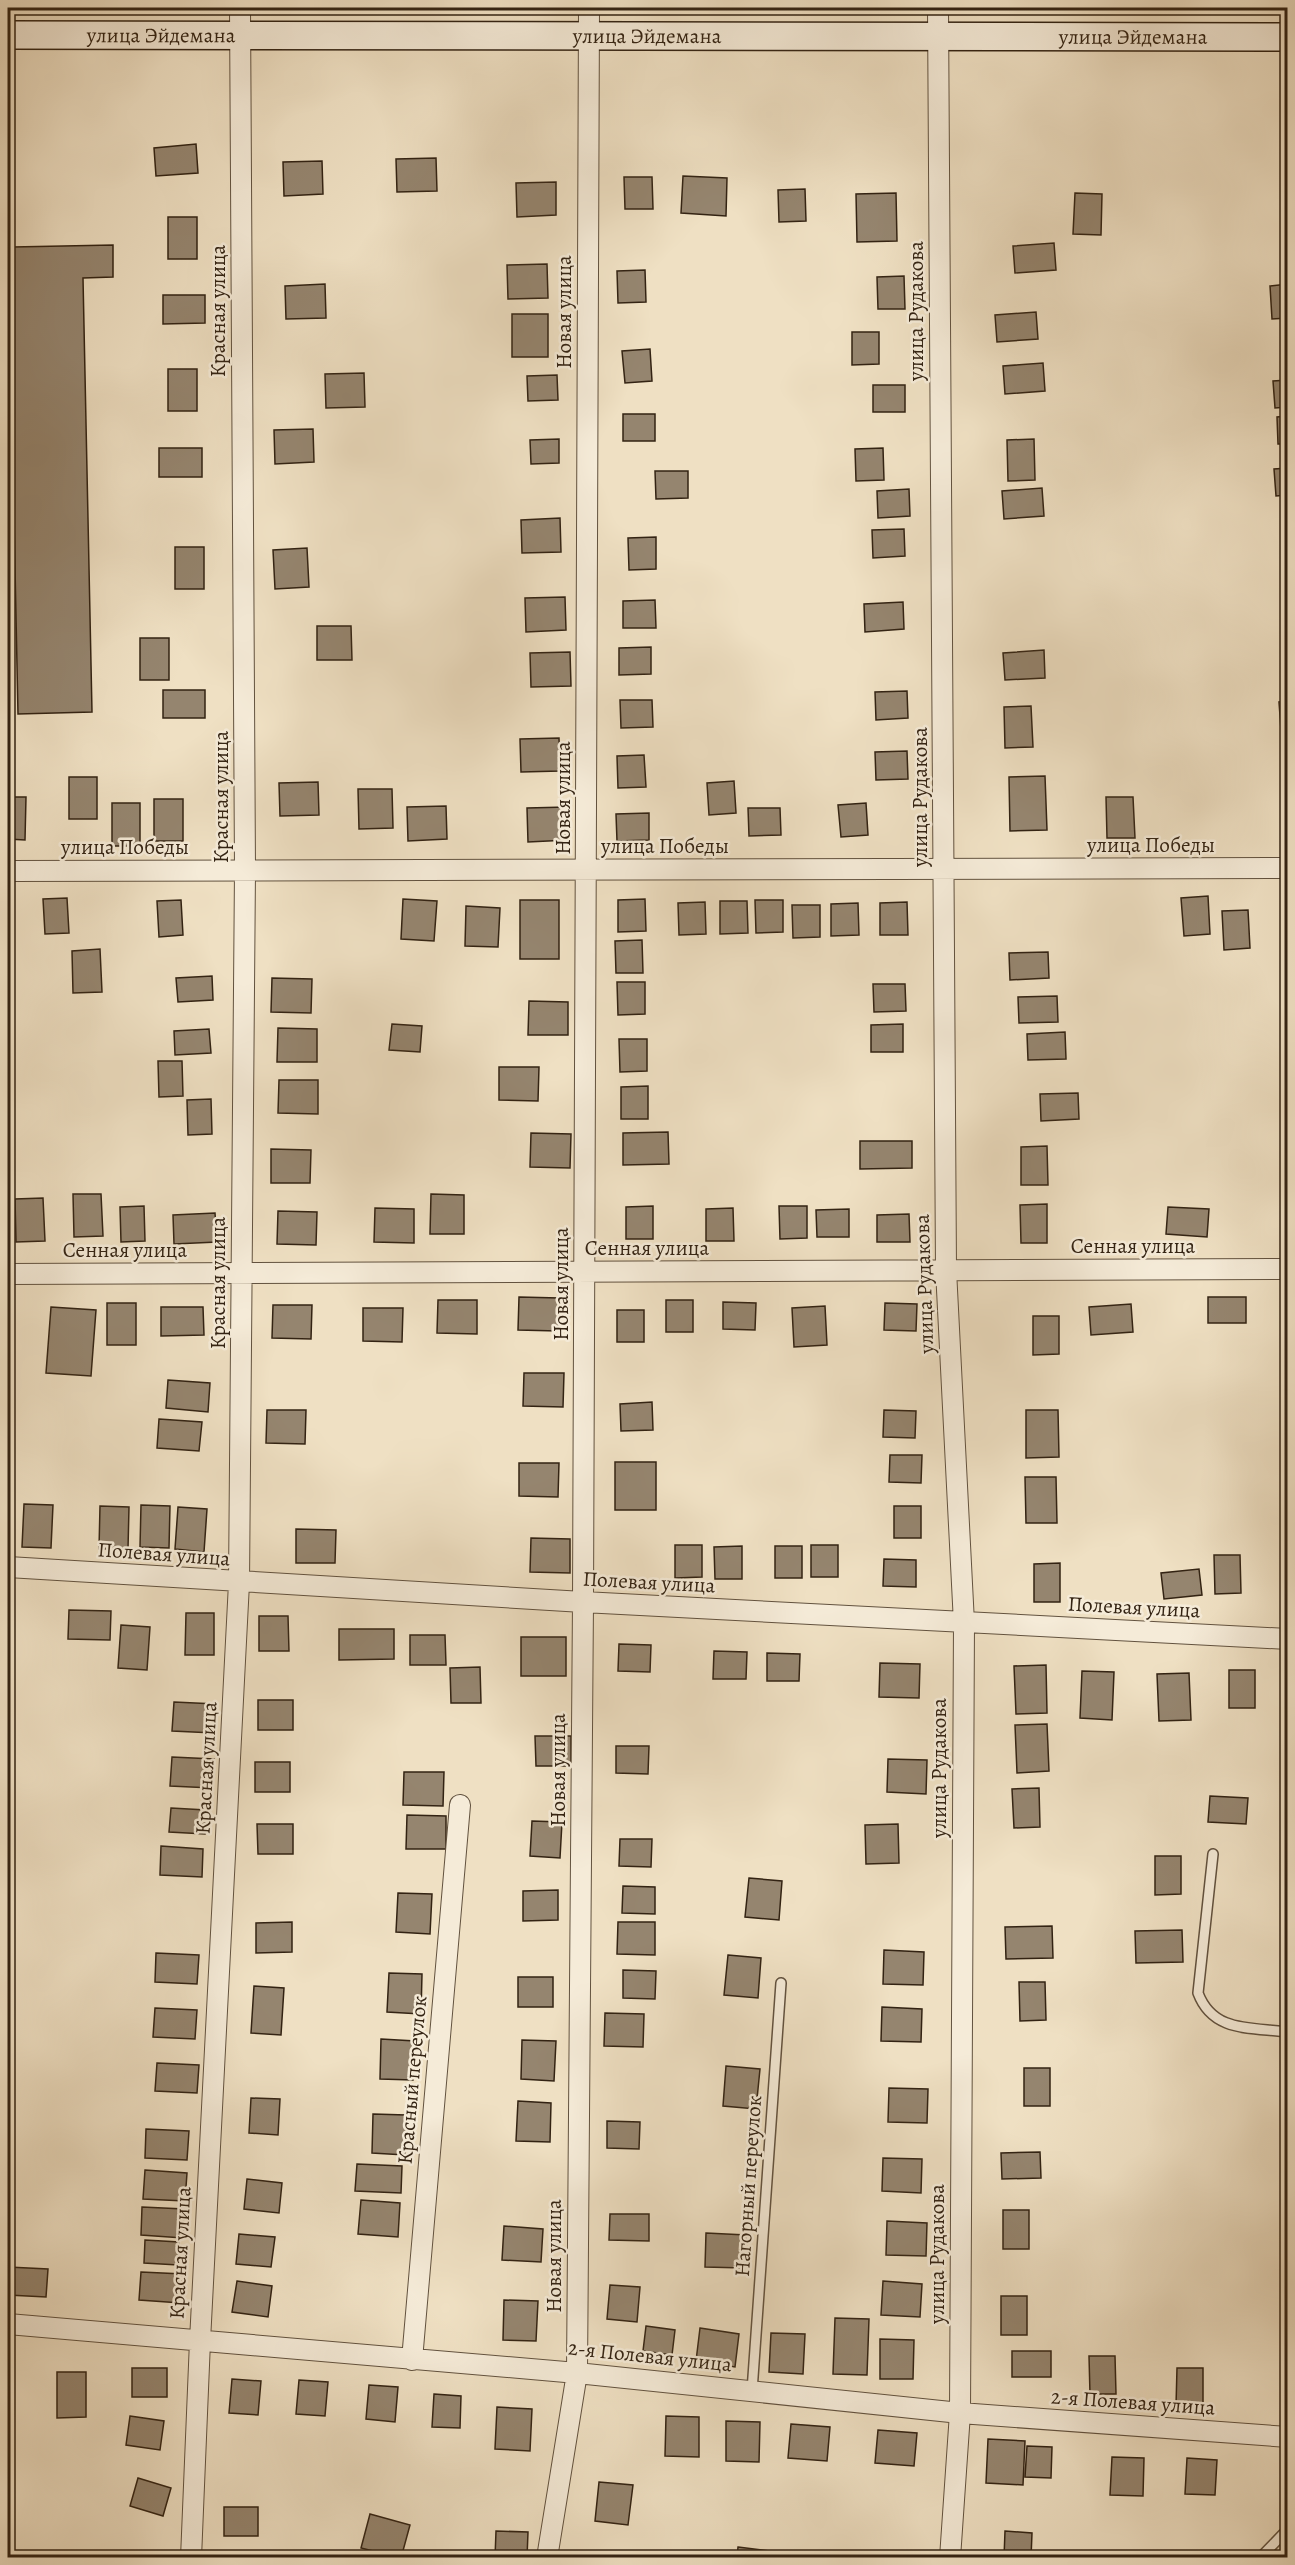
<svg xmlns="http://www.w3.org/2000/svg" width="1295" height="2565" font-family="Alegreya,serif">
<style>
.building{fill:#95856f;stroke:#332313;stroke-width:1.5}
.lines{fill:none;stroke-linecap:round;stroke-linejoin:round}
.lane-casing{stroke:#62523f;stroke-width:12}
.street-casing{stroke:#62523f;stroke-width:22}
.secondary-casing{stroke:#332313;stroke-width:30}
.lane{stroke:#f5ebd8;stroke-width:9}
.street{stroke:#f5ebd8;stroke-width:20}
.secondary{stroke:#f5ebd8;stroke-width:27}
.labels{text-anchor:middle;stroke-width:5;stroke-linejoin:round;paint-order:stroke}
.street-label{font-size:21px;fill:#332313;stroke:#f5ebd8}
</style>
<rect width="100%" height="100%" fill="#efe0c3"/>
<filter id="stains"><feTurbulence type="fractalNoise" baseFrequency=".00333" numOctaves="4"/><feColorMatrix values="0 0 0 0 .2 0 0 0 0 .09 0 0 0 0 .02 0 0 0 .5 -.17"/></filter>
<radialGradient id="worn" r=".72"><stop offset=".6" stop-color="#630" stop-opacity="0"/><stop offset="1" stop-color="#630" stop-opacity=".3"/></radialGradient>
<path class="building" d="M196,144L198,173L156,176L154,148Z
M436,158L437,191L397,192L396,159Z
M322,161L323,194L284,196L283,162Z
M683,176L727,178L726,216L681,213Z
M624,177H652L653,209H625Z
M556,182V215L517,217L516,183Z
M805,189L806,221L779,222L778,190Z
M896,193L897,241L857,242L856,194Z
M1075,193L1102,194L1101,235L1073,234Z
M168,217H197V259H168Z
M1054,243L1056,270L1015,273L1013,246Z
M113,245V277L83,278L92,712L18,714L9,274H14L13,247Z
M547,264L548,298L508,299L507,265Z
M645,270L646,302L618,303L617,271Z
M904,276L905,309H878L877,277Z
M325,284L326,318L286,319L285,286Z
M1288,284V318L1272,319L1270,286Z
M163,295H205V323L163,324Z
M1036,312L1038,339L997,342L995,315Z
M512,314H548V357H512Z
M852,332H879V364L852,365Z
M650,349L652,381L625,383L622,351Z
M1043,363L1045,391L1005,394L1003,366Z
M168,369H197V411H168Z
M364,373L365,407L326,408L325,374Z
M557,375L558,400L528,401L527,376Z
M1288,380V407L1275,408L1273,381Z
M873,385H905V412H873Z
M623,414H655V441H623Z
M1288,416V444H1278L1277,417Z
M313,429L314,462L275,464L274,430Z
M559,439V463L531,464L530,440Z
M1034,439L1035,480L1008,481L1007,440Z
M159,448H202V477H159Z
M883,448L884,480L856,481L855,449Z
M1288,468V495L1276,496L1274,469Z
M655,471H688V498L656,499Z
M1042,488L1044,516L1004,519L1002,491Z
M909,489L910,516L878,518L877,491Z
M560,518L561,552L522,553L521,520Z
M904,529L905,556L873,558L872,530Z
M656,537V569L629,570L628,538Z
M175,547H204V589H175Z
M307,548L309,587L275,589L273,550Z
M565,597L566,630L526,632L525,598Z
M655,600L656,628H623V601Z
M903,602L904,629L865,632L864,604Z
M317,626H351L352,660H317Z
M140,638H169V680H140Z
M651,647V674L619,675V648Z
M1044,650L1045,678L1005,680L1003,653Z
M570,652L571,686L531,687L530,653Z
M163,690H205V718H163Z
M907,691L908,718L876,720L875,692Z
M620,700H652L653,727L621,728Z
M1288,701V729L1281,730L1279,702Z
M1031,706L1033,747L1005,748L1004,707Z
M559,738L560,771L521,772L520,739Z
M907,751L908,779L876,780L875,752Z
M644,755L646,787L618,788L617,756Z
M1282,773H1288V801H1281Z
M1045,776L1047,830L1010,831L1009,777Z
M69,777H97V819H69Z
M734,781L736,813L709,815L707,783Z
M318,782L319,815L280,816L279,783Z
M358,789H392L393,828L359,829Z
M8,797H26L25,840L8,839Z
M1106,797H1133L1135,838H1107Z
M154,799H183V841H154Z
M112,803H140V846H112Z
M866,803L868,835L841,837L838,805Z
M446,806L447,839L408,841L407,807Z
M567,807L568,840L528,842L527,808Z
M748,808H780L781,835L749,836Z
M649,813V840L617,841L616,814Z
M1208,896L1210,934L1184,936L1181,898Z
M67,898L69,933L45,934L43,899Z
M403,899L437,901L434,941L401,939Z
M645,899L646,931L618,932V900Z
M181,900L183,935L159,937L157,901Z
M520,900H559V959H520Z
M755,900H783V932L756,933Z
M720,901H747L748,933L720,934Z
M705,902L706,934L679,935L678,903Z
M907,902L908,935H880V903Z
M858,903L859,935L831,936V904Z
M792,905H820V937L793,938Z
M466,906L500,908L498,947L465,946Z
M1248,910L1250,948L1224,950L1222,911Z
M642,940L643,973H616L615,941Z
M100,949L102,992L73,993L72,951Z
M1048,952L1049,978L1010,980L1009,953Z
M212,976L213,1000L178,1002L176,978Z
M272,978L312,979L311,1013L271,1012Z
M617,982H645V1014L618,1015Z
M873,984H905L906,1011L874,1012Z
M1057,996L1058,1022L1019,1023L1018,997Z
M529,1001L568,1002V1035H528Z
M392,1024L422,1026L420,1052L389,1050Z
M903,1024V1052H871V1025Z
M278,1028L317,1029V1062H277Z
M209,1029L211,1053L175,1055L174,1031Z
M1065,1032L1066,1059L1028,1060L1027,1034Z
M619,1039H647V1071L620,1072Z
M158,1061H182L183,1096L159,1097Z
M499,1067H539L538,1101L499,1100Z
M279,1080H318V1114L278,1113Z
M648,1086V1119H621V1087Z
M1078,1093L1079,1119L1041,1121L1040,1094Z
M211,1099L212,1134L188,1135L187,1100Z
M668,1132L669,1164L623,1165V1133Z
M531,1133L571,1134L570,1168L530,1167Z
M860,1141H912V1168L860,1169Z
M1047,1146L1048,1185H1021V1147Z
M271,1149L311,1150L310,1183H271Z
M73,1194H101L103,1236L74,1237Z
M431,1194L464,1195V1234H430Z
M43,1198L45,1241L16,1242L15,1199Z
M1047,1204V1243H1021L1020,1205Z
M144,1206L145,1241L121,1242L120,1207Z
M653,1206V1239H626V1207Z
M779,1206H807V1238L780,1239Z
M1168,1207L1209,1209L1207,1237L1166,1234Z
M375,1208L414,1209V1243L374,1242Z
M733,1208L734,1241H706V1209Z
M849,1209V1237H817L816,1210Z
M278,1211L317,1212L316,1245L277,1244Z
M215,1213L217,1242L174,1244L173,1215Z
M909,1214L910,1242H877V1215Z
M519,1297L559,1298L558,1331L518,1330Z
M1208,1297H1246V1323H1208Z
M438,1300H477V1334L437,1333Z
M666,1300H693V1332H666Z
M723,1302L756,1303L755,1330L723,1329Z
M107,1303H136V1345H107Z
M885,1303L917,1304L916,1331L884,1330Z
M1131,1304L1133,1332L1091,1335L1089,1307Z
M273,1305H312L311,1339L272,1338Z
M825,1306L827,1345L794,1347L792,1308Z
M51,1307L96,1310L91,1376L46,1373Z
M161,1307H203L204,1335L161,1336Z
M363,1308H403L402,1342L363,1341Z
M617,1310H644V1342H617Z
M1033,1316H1059V1354L1033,1355Z
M524,1373H564L563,1407L523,1406Z
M168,1380L210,1383L208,1412L166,1408Z
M652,1402L653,1430L621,1431L620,1404Z
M267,1410H306L305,1444L266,1443Z
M884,1410L916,1411L915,1438L883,1437Z
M1026,1410H1058L1059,1457L1026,1458Z
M159,1419L202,1422L199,1451L157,1448Z
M890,1455H922L921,1483L889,1482Z
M615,1462H656V1510H615Z
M519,1463H559L558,1497L519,1496Z
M1025,1477H1056L1057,1523H1026Z
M24,1504L53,1505L51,1548L22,1547Z
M141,1505L170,1506L169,1548L140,1547Z
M100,1506L129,1507L128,1549H99Z
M894,1506H921V1538H894Z
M178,1507L207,1509L204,1552L175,1549Z
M296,1529L336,1530L335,1563H296Z
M531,1538L570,1539V1573L530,1572Z
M675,1545H702V1577L675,1578Z
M811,1545H838V1577H811Z
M742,1546V1579H715L714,1547Z
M775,1546H802V1578H775Z
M1214,1555H1240L1241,1593L1215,1594Z
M884,1559L916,1560V1587L883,1586Z
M1060,1563V1602H1034V1564Z
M1199,1569L1202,1595L1164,1599L1161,1573Z
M69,1610L111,1611L110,1640L68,1639Z
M186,1613H214V1655H185Z
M259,1616H288L289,1651H259Z
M121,1625L150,1627L147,1670L118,1668Z
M339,1629H394V1659L339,1660Z
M410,1635H445L446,1665H410Z
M521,1637H566V1676H521Z
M619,1644L651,1645L650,1672L618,1671Z
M714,1651L747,1652L746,1679H713Z
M767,1653L800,1654L799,1681H767Z
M880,1663L920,1664L919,1698L879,1697Z
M1046,1665L1047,1713L1016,1714L1014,1666Z
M480,1667L481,1703H451L450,1668Z
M1229,1670H1255V1708H1229Z
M1082,1671L1114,1672L1112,1720L1080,1718Z
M1189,1673L1191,1720L1159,1721L1157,1674Z
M258,1700H293V1730H258Z
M174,1702L216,1704L214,1733L172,1731Z
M1047,1724L1049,1771L1017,1773L1015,1725Z
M535,1736H571V1766H536Z
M616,1746H649L648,1774L616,1773Z
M172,1757L214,1759L212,1788L170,1786Z
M888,1759L927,1760L926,1794L887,1792Z
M255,1762H290V1792H255Z
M404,1772H444L443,1806L403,1805Z
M1039,1788L1040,1827L1014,1828L1012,1789Z
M1210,1796L1248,1798L1246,1824L1208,1822Z
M171,1808L206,1810L205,1834L169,1832Z
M407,1815L446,1816V1849H406Z
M532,1821L562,1822L560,1858L530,1856Z
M257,1824H293V1854H258Z
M898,1824L899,1863L866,1864L865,1825Z
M620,1839H652L651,1867L619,1866Z
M161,1846L203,1849L202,1877L160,1875Z
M1155,1856H1181V1894L1155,1895Z
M749,1878L782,1881L779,1920L745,1917Z
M623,1886L655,1887V1914L622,1913Z
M558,1890V1920L523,1921V1891Z
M398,1893L432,1894L430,1934L396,1932Z
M292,1922V1952L256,1953V1923Z
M618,1922H655V1955L617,1954Z
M1052,1926L1053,1958L1006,1959L1005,1927Z
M1182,1930L1183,1962L1136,1963L1135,1931Z
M884,1950L924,1952L923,1985L883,1984Z
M156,1953L199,1955L197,1984L155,1982Z
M728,1955L761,1958L758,1998L724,1995Z
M623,1970L656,1971L655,1999L623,1998Z
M389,1973L422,1974L421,2014L387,2012Z
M518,1977H553V2007H518Z
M1285,1981H1288V2013H1284Z
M1019,1982H1045L1046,2020L1020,2021Z
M254,1986L284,1988L281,2035L251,2033Z
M882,2007L922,2009L921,2042L881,2041Z
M155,2008L197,2010L195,2039L153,2037Z
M605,2013L644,2014L643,2047L604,2046Z
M381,2039L415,2041L413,2080L380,2079Z
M522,2040L556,2041L554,2081L521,2079Z
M157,2063L199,2065L197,2093L155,2091Z
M726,2066L760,2069L756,2109L723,2106Z
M1024,2068H1050V2106H1024Z
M889,2088L928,2089L927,2123L888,2122Z
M251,2098L280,2099L278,2135L249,2133Z
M518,2101L551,2103L550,2142L516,2141Z
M373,2114L406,2115L405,2155L372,2153Z
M607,2121L640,2122L639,2149L607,2148Z
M146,2129L189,2131L187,2160L145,2158Z
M1040,2152L1041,2178L1002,2179L1001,2153Z
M883,2158L922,2159L921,2193L882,2191Z
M357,2164L402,2166L401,2193L355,2191Z
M145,2170L187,2173L185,2201L143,2199Z
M247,2179L282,2183L279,2213L244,2209Z
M361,2200L400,2203L398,2237L358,2234Z
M142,2207L184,2209L183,2238L141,2235Z
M1003,2210H1029V2249H1003Z
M610,2214H649V2241L609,2240Z
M887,2221L927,2223L926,2256L886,2255Z
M504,2226L543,2229L541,2262L502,2260Z
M706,2233L746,2235L744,2268L705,2267Z
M239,2234L275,2237L271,2267L236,2264Z
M145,2240L179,2242L178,2265L144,2263Z
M8,2267L48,2269L46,2297L8,2295Z
M141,2272L183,2274L181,2303L139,2300Z
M1281,2275H1288V2307H1281Z
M237,2281L272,2286L268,2317L232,2312Z
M883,2281L922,2284L920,2317L881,2315Z
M610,2285L640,2287L637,2322L607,2319Z
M1001,2296H1027V2335H1001Z
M504,2300L538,2301L536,2341L503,2340Z
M835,2318L869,2319L867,2375L833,2374Z
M646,2326L675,2330L672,2355L643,2351Z
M700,2328L739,2334L735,2367L696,2361Z
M771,2333L805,2334L803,2374L769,2372Z
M880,2339L914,2340L913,2379H880Z
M1012,2351H1051V2377H1012Z
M1089,2356H1115L1116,2394H1090Z
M132,2368H167V2397H132Z
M1177,2368H1203V2407L1176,2406Z
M57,2372H86V2417L57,2418Z
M232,2379L261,2381L258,2415L229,2413Z
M299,2380L328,2382L325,2416L296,2414Z
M369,2385L398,2387L395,2422L366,2419Z
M434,2394L461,2396L460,2428L432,2427Z
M497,2407L532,2409L530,2451L495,2449Z
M130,2416L164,2421L160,2450L126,2445Z
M666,2416L699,2417V2457L665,2456Z
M726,2421L760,2422L759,2462L726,2461Z
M791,2424L830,2427L827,2461L788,2458Z
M878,2430L917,2433L914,2466L875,2463Z
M988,2439L1025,2441L1023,2485L986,2483Z
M1027,2446L1052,2447L1051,2478L1025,2477Z
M1112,2457L1144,2458L1143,2496L1110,2495Z
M1187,2458L1217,2460L1215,2495L1185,2494Z
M138,2478L171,2488L163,2516L130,2506Z
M599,2482L633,2485L628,2525L595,2521Z
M224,2507H258V2536H224Z
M370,2514L410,2525L401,2558L361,2548Z
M496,2531L528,2532L527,2558H495Z
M1005,2531L1032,2533L1031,2558H1004Z
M738,2547L777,2552V2558H737Z"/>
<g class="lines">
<defs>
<path id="lane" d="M1213,1854L1198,1993C1213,2033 1251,2027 1288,2032
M752,2391L781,1983
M1260,2558L1288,2529"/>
<path id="street" d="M938,8L946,1270L964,1623L960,2413L950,2558
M8,871L1288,868
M8,1274L1288,1269
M8,1567L583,1602L1288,1639
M8,2324L577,2373L960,2413L1288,2437
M412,2360L460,1805
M191,2558L200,2341L239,1583L245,870L240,8
M547,2558L577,2373L583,1602L589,8"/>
<g id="secondary">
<path id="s1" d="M8,35L1288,37"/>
</g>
</defs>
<use href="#lane" class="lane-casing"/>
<use href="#street" class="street-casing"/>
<use href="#secondary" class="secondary-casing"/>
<use href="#lane" class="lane"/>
<use href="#street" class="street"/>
<use href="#secondary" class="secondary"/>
</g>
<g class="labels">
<g class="street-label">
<text dy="7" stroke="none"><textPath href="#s1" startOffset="153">улица Эйдемана</textPath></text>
<text dy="7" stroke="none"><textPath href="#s1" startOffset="639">улица Эйдемана</textPath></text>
<text dy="7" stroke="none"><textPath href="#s1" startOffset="1125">улица Эйдемана</textPath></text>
<text transform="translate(218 311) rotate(-90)" y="7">Красная улица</text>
<text transform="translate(916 311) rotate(-90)" y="7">улица Рудакова</text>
<text transform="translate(564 312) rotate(-90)" y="7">Новая улица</text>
<text transform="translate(221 797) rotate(-90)" y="7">Красная улица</text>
<text transform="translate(920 797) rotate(-90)" y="7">улица Рудакова</text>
<text transform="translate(563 798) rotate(-90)" y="7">Новая улица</text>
<text x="1151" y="852">улица Победы</text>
<text x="665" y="853">улица Победы</text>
<text x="125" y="854">улица Победы</text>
<text x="1133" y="1253">Сенная улица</text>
<text x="647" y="1255">Сенная улица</text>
<text x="125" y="1257">Сенная улица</text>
<text transform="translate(218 1283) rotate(-90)" y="7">Красная улица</text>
<text transform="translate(561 1284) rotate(-90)" y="7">Новая улица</text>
<text transform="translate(924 1284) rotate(-92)" y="7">улица Рудакова</text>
<text transform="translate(164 1554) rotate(4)" y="7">Полевая улица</text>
<text transform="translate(649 1582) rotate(3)" y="7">Полевая улица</text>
<text transform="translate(1134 1607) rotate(3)" y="7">Полевая улица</text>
<text transform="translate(206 1768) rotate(-87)" y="7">Красная улица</text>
<text transform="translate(939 1768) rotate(-90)" y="7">улица Рудакова</text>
<text transform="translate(558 1770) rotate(-90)" y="7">Новая улица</text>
<text transform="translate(412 2080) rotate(-85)" y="7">Красный переулок</text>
<text transform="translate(748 2186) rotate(-86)" y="7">Нагорный переулок</text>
<text transform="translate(180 2253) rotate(-87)" y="7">Красная улица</text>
<text transform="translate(937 2254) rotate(-90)" y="7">улица Рудакова</text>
<text transform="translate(554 2256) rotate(-90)" y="7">Новая улица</text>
<text transform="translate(650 2356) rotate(6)" y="7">2-я Полевая улица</text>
<text transform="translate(1133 2402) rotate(4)" y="7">2-я Полевая улица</text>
</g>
</g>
<rect width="1295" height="2565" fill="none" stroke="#efe0c3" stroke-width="30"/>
<rect x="9" y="9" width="1277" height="2547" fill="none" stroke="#332313" stroke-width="3"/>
<rect x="15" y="15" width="1265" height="2535" fill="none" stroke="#332313" stroke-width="1.5"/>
<rect width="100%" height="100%" filter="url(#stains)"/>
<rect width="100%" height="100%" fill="url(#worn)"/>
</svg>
